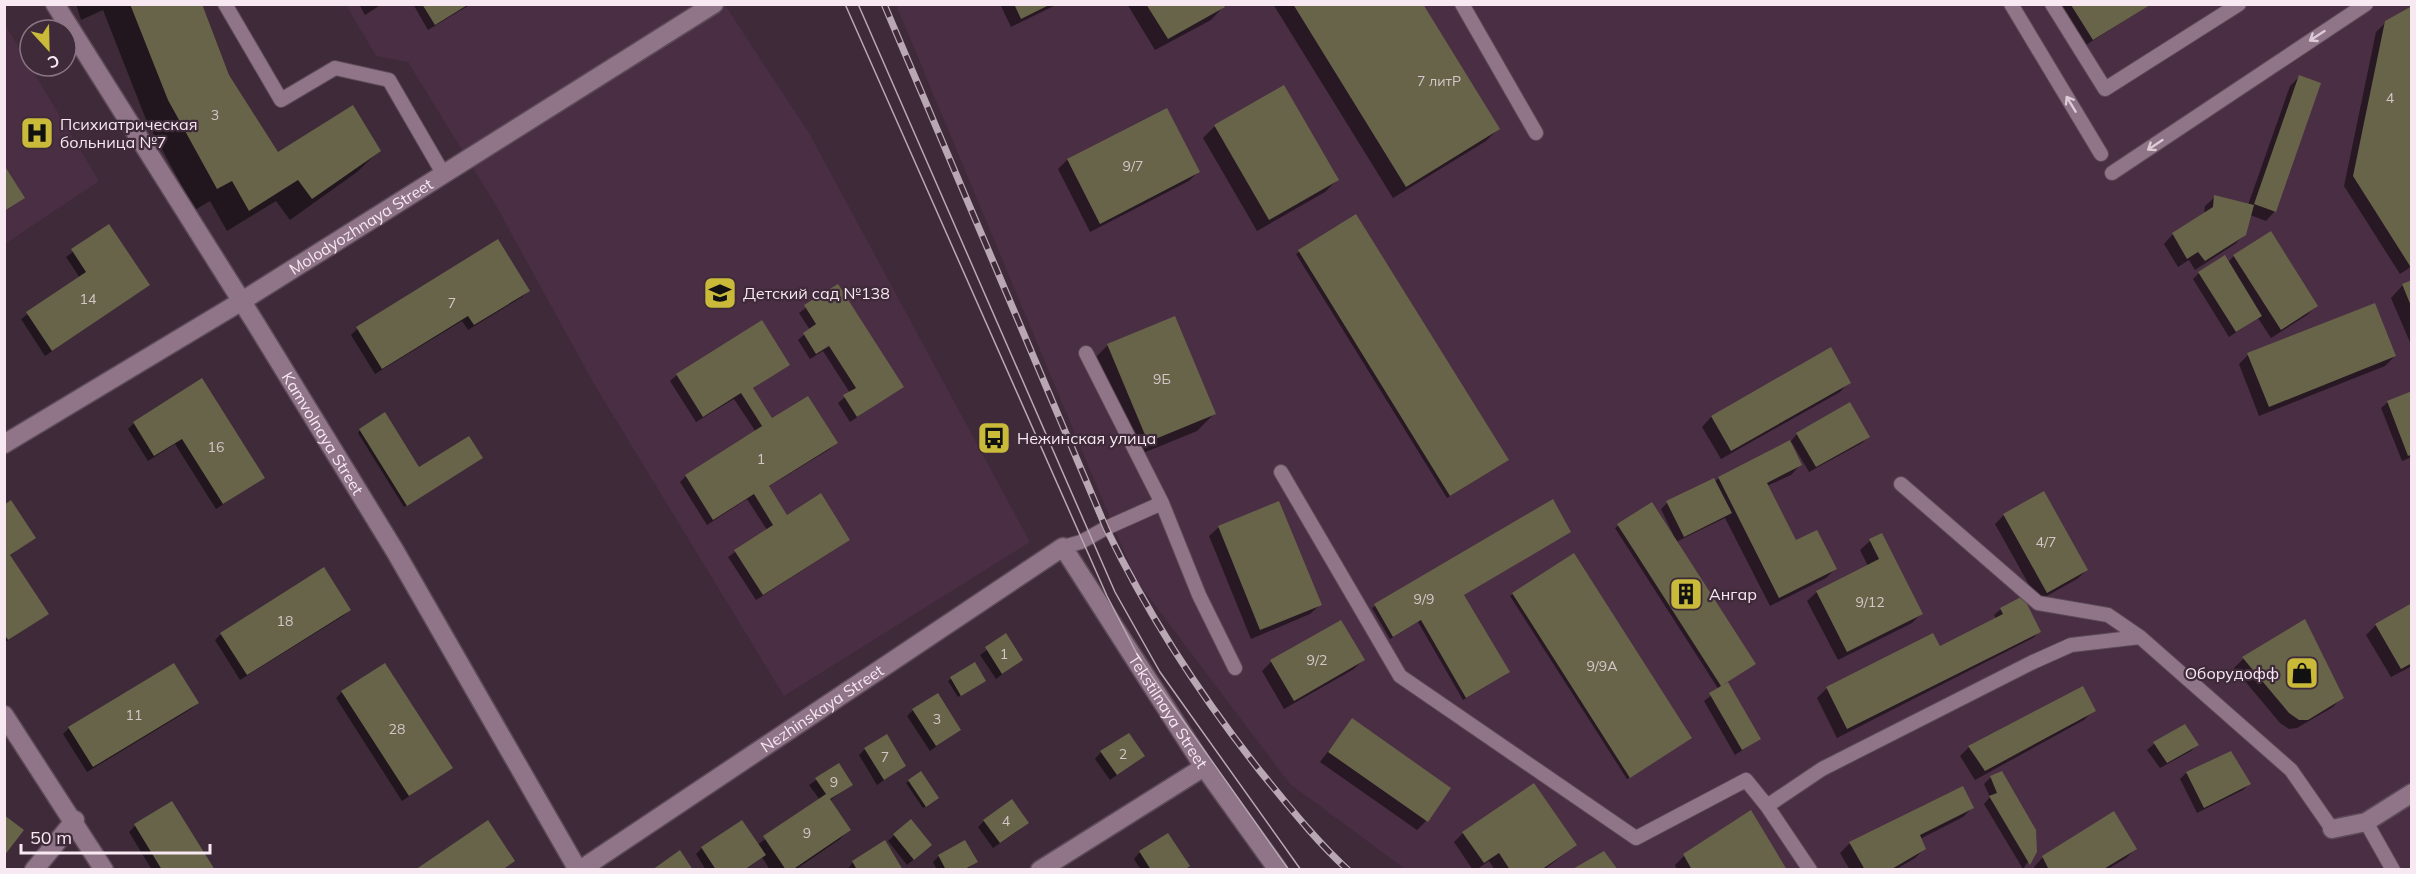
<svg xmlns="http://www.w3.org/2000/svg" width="2416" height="874" font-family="Mulish,sans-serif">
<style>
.built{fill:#4a2e43}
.shadow{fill:#0007}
.building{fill:#676449}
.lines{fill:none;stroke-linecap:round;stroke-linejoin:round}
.service-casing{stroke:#5c4a57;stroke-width:16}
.minor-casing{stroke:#5c4a57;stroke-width:21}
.tertiary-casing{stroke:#5c4a57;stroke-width:21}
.service{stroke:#8f7587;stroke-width:14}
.minor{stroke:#8f7587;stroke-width:18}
.tertiary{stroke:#8f7587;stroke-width:18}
.tram{stroke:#b9a8b4;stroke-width:1.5}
.rail-casing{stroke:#b9a8b4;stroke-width:7}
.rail{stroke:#3f2a39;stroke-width:4.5;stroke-dasharray:14;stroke-linecap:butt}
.oneway{stroke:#ddcbd7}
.labels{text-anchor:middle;stroke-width:4.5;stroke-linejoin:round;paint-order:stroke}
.number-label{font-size:14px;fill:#d3c7c8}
.poi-label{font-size:16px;fill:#f7e8f2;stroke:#3f2a39;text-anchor:start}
.street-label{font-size:16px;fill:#f7e8f2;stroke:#3f2a39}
</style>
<rect width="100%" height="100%" fill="#3f2a39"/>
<path class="built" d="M346,5H725L809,133L1030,542L784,696L594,384L494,202L408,62L376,56Z
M896,5H2411V869H1405L1290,784L1136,580Z
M4,23L99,181L5,244H4Z"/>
<path class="shadow" d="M76,4H200L228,76L278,154L379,151L357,172L290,220L276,201L227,231L210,201L195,210L147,122L103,10L81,20Z
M359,4H382L365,15Z
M413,4H471L428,30Z
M1000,4H1058L1011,27Z
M1127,4H1222L1223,7L1211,20L1155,50Z
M1273,4H1421L1498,129L1486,141L1393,198Z
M2061,4H2151L2086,45Z
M2412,7V266L2400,274L2344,186L2376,32L2386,22Z
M2299,77L2275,211L2266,221L2250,215L2245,234L2235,244L2195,270L2189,260L2178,267L2164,244L2173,234L2204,214L2205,206L2215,197L2248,205L2290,86Z
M1166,110L1198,172L1189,181L1090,232L1058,169L1067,160Z
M1215,126L1337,180L1325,192L1257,231L1203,138Z
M1356,216L1504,463L1447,498L1296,254Z
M108,226L148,285L45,356L21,319L80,278L66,257Z
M2234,256L2316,306L2307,315L2271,338L2258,318L2229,337L2193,279L2199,273L2227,263Z
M2412,282V347L2391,298L2403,285Z
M837,286L902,387L850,422L838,403L850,393L823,351L810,359L798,340L810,330L799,313Z
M528,291L522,297L468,330L462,321L375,374L351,335L357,329Z
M761,322L788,364L752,389L771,421L836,443L830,449L768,487L787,517L848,539L842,545L756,600L728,557L767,530L747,499L707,525L680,482L686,476L756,432L734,399L696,422L670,381L677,375Z
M1108,345L1214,414L1197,431L1131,458L1091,362Z
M1830,349L1849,382L1840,392L1721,459L1702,427L1711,417Z
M2248,355L2395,356L2385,366L2259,416L2239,364Z
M202,380L263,478L216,509L175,444L148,461L128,429L134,423Z
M2412,393V457L2402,461L2381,408L2388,402Z
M360,430L419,469L478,461L404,507L358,433Z
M1797,434L1868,437L1862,443L1809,472L1792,443L1790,444L1800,465L1791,475L1767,486L1796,542L1835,569L1826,578L1770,606L1725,518L1676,542L1721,685L1760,738L1735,755L1704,701L1719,690L1615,528L1618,526L1671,535L1673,534L1661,509L1667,503L1714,482L1719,478L1791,441Z
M1552,501L1570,532L1463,595L1505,675L1463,700L1418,622L1390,639L1372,608Z
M4,506L34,538L9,556L47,614L4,643Z
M2004,515L2087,570L2077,579L2038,601L1995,524Z
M1219,527L1320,605L1310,614L1251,639L1209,536Z
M1882,535L1922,613L1912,623L1838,660L1807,601L1817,592L1868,566L1860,550L1870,541Z
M1513,594L1691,738L1627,779L1510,596Z
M2022,598L2039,632L2033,638L1837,738L1817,698L1827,688L1939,648L1996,619L1994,615L2001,609Z
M2412,604V666L2391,677L2366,635L2376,625Z
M349,610L343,616L240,680L215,640L221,634Z
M2305,621L2342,697L2333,707L2297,728L2289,729L2280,723L2234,668L2243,659Z
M1006,636L1021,660L996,679L980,655Z
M1363,660L1354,669L1284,709L1262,671L1271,662Z
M974,664L981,683L958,697L948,681Z
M342,692L451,768L402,801L336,698Z
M197,703L191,709L87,772L63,734L69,728Z
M913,710L959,729L930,751L907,716Z
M2094,710L2084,720L1975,780L1960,756L1969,747Z
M1352,720L1426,821L1417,830L1320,762Z
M2185,726L2197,745L2191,751L2160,768L2147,750L2154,744Z
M865,749L904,766L877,785L859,755Z
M1101,752L1143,756L1110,780L1095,759Z
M838,765L851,785L829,801L849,830L840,839L795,870H770L762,857L745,870H706L696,854L702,848L741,822L757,845L820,800L809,785Z
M2001,773L2035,851L2023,869L1984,804L1990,797L1984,784L1991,777Z
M2186,773L2249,784L2243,790L2197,813L2180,779Z
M909,781L935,801L923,808L906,783Z
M1962,788L1972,808L1963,817L1920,839L1925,848L1915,858L1895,870H1850L1840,853L1850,843Z
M172,803L213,870H152L129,832L135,826Z
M911,821L924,851L907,865L888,841Z
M984,821L1021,829L993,848L978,827Z
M1463,833L1575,845L1544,870H1495L1489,861L1476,870H1473L1454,842Z
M885,843L902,870H847L853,862Z
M2135,849L2126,858L2106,870H2035L2034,867L2043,857Z
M1140,852L1184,870H1141L1134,859Z
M939,856L976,862L966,870H937L933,862Z
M1684,856L1785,870H1677L1675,865Z"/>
<path class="building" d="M130,4H202L229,75L278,152L353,105L381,151L312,199L298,180L249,211L232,181L217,189L168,100Z
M422,4H469L435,25Z
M1014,4H1051L1021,19Z
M1146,4H1223L1225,7L1168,39Z
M1293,4H1423L1500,129L1406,187Z
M2071,5H2150L2093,40Z
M2412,6V265L2410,266L2353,176L2385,21Z
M2299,75L2321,83L2276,212L2254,204Z
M1284,85L1339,180L1269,220L1214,125Z
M1167,108L1200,172L1100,224L1067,159Z
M4,165L25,198L4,211Z
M2214,195L2254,205L2246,235L2205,261L2198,252L2187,259L2172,233L2213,207Z
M1356,214L1509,460L1450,496L1298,250Z
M109,224L150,285L52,351L26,312L86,272L71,249Z
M2271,231L2318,306L2281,330L2233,255Z
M498,239L530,291L474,325L468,316L382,369L356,327Z
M2225,255L2262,316L2236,332L2198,272Z
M2412,280V306H2411L2402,284Z
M838,284L904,387L857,417L843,395L856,388L829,346L816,354L803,333L816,324L804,305Z
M2375,303L2396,356L2269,407L2247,353Z
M1175,316L1216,414L1148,442L1107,344Z
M762,320L790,365L753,388L772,418L808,396L838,443L769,486L787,515L821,493L850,540L763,595L734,550L773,525L754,494L713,520L685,475L762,426L741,393L703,417L676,374Z
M1831,347L1851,383L1731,451L1711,416Z
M202,378L265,478L223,504L182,439L154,456L133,422Z
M2412,391V454L2408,456L2387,401Z
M1850,402L1870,437L1816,467L1796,433Z
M385,412L419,467L469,436L483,458L407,506L359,429Z
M1790,440L1802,465L1767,483L1796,540L1817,530L1837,569L1779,598L1718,477Z
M1714,478L1732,513L1684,537L1666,501Z
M2044,491L2088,570L2047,593L2003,514Z
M1553,499L1571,532L1464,595L1510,672L1466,698L1421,620L1393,637L1374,604Z
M11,500L36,538L10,555L49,614L8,640L4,634V505Z
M1279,501L1322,605L1260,630L1218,526Z
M1652,502L1756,664L1721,686L1617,524Z
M1882,533L1923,614L1847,652L1816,591L1879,559L1869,539Z
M1574,553L1692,738L1630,778L1512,593Z
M324,567L351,610L247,675L220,633Z
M2023,596L2041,632L1847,729L1826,687L1933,633L1940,646L2003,614L2000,608Z
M2412,603V663L2401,669L2375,624Z
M2305,619L2344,698L2308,720H2299L2289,713L2242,657Z
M1341,620L1365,660L1294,701L1270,660Z
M1006,633L1023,660L1002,674L985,647Z
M975,662L986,681L961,696L950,677Z
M174,663L199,703L93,767L68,727Z
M385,663L453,768L409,796L341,691Z
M1728,682L1761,739L1742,750L1709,693Z
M2083,686L2096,711L1985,771L1968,746Z
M938,693L961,730L936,746L912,709Z
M1352,718L1451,788L1428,822L1328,752Z
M2185,724L2199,745L2167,763L2153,742Z
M1129,733L1145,756L1117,775L1100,751Z
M887,734L906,766L884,780L864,748Z
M2231,751L2251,784L2204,808L2186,772Z
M839,763L853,785L830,799L851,830L792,870H786L763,836L826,794L815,778Z
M921,771L939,798L926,807L908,780Z
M2002,771L2036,830L2037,852L2030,865L1989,796L1997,793L1990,776Z
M1534,783L1577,845L1541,870H1510L1499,853L1484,863L1462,832Z
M1963,786L1974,808L1920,835L1926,849L1890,870H1865L1849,842Z
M1012,799L1029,823L1000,843L983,820Z
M172,801L215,870H162L134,824Z
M1751,810L1787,870H1692L1683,854Z
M2114,811L2137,849L2102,870H2049L2042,856Z
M4,815L24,830L4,856Z
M911,819L932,845L914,860L893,834Z
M488,820L515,861L502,870H415Z
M742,820L766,855L744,870H716L701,847Z
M1168,833L1190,866L1184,870H1151L1139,851Z
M885,840L903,870H857L852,861Z
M965,840L978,862L963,870H946L938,855Z
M680,850L693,870H652Z
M1604,851L1618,870H1571Z"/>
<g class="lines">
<defs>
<path id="service" d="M225,4L281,100L335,68L389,80L444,175
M1462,4L1536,133
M2011,4L2101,154
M2052,4L2105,89L2239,4
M2112,173L2366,4
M1086,353L1162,503L1199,595L1235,668
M1281,472L1400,676L1636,838L1746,780L1767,806L1822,769L2033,662L2071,645L2140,637
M1901,484L2038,603L2108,615L2140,637L2291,770L2332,829
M1063,547L1081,542L1106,528L1162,503
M1767,806L1810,870
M2366,822L2393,870"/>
<g id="minor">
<path id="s1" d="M55,4L256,324L395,551L578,870"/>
<path id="s2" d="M4,444L242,301L714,4"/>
<path d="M2332,829L2366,822L2412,793"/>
<path d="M34,870L75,820"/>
<path id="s3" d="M580,870L1063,547L1204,767L1278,870"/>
<path d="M1040,870L1204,767"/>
</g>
<path id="tertiary" d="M4,715L104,870"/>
</defs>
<use href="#service" class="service-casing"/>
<use href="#minor" class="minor-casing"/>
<use href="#tertiary" class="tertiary-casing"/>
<use href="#service" class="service"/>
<use href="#minor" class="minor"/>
<use href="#tertiary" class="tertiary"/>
<path class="tram" d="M845,4L1107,596L1137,654L1153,678L1289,870
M858,4L1115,592L1160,672L1301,870"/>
<defs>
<path id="rail" d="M884,4L1106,528C1148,615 1200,695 1260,771C1288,805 1315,840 1348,870"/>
</defs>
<use href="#rail" class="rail-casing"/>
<use href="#rail" class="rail"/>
</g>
<defs><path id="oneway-shaft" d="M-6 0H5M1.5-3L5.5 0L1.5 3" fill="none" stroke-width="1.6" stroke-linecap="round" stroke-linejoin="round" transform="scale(1.5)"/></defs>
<g class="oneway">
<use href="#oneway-shaft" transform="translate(2317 36) rotate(147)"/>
<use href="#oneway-shaft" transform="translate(2071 104) rotate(-121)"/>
<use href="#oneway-shaft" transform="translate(2155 145) rotate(146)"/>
</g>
<defs>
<symbol id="hospital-square" viewBox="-11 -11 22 22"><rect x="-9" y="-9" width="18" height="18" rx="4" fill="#c9ba3a" stroke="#3f2a39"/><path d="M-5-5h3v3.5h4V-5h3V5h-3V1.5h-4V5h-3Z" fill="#111"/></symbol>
<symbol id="school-square" viewBox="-11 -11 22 22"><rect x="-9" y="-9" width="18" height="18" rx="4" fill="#c9ba3a" stroke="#3f2a39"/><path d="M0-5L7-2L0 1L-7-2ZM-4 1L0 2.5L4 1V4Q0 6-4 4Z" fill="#111"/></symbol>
<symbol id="bus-square" viewBox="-11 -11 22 22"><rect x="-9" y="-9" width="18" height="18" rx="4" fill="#c9ba3a" stroke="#3f2a39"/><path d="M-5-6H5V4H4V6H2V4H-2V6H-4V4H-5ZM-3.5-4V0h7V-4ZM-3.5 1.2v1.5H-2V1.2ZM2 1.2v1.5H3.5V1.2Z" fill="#111"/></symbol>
<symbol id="building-square" viewBox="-11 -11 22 22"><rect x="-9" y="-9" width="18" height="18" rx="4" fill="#c9ba3a" stroke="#3f2a39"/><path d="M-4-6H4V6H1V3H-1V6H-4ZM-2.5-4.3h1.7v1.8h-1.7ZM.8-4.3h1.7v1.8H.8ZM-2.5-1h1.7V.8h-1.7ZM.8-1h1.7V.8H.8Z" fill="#111"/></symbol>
<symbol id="shop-square" viewBox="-11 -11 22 22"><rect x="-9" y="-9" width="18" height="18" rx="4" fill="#c9ba3a" stroke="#3f2a39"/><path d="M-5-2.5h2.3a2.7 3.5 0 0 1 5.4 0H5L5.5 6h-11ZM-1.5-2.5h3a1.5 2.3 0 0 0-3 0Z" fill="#111"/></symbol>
</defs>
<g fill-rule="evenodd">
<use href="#hospital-square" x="18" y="114" width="38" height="38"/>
<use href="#school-square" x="701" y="274" width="38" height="38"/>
<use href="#bus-square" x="975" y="419" width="38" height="38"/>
<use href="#building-square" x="1667" y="575" width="38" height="38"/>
<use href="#shop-square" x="2283" y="654" width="38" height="38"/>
</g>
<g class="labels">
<g class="number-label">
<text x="1439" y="86">7 литР</text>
<text x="2390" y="103">4</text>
<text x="215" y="120">3</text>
<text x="1133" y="171">9/7</text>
<text x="88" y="304">14</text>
<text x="452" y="308">7</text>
<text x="1162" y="384">9Б</text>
<text x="216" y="452">16</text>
<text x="761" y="464">1</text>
<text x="2046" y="547">4/7</text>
<text x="1424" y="604">9/9</text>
<text x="1870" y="607">9/12</text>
<text x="285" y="626">18</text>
<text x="1004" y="659">1</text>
<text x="1317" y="665">9/2</text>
<text x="1602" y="671">9/9А</text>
<text x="134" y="720">11</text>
<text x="937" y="724">3</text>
<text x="397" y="734">28</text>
<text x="1123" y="759">2</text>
<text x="885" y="762">7</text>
<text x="834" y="787">9</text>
<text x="1006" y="826">4</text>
<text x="807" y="838">9</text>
</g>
<g class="poi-label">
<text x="60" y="130">Психиатрическая<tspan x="60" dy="18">больница №7</tspan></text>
<text x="743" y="299">Детский сад №138</text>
<text x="1017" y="444">Нежинская улица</text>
<text x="1709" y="600">Ангар</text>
<text x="2279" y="679" text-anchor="end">Оборудофф</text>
</g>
<g class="street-label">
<text dy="6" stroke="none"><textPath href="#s2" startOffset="418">Molodyozhnaya Street</textPath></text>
<text dy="6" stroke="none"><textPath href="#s1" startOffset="506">Kamvolnaya Street</textPath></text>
<text dy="6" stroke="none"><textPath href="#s3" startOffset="291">Nezhinskaya Street</textPath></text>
<text dy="6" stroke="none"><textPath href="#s3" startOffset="776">Tekstilnaya Street</textPath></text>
</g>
</g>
<rect width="2416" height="874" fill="none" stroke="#f7e8f2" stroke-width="12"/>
<g transform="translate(48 48) rotate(158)"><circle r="28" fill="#3f2a39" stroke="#897683" stroke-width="1.5"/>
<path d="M0-4.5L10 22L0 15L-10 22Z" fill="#c9ba3a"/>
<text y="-9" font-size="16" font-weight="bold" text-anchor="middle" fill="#f7e8f2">С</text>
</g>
<path d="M21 844v9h189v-9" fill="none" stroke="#f7e8f2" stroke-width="3"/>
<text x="30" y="844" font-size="18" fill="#f7e8f2" stroke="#3f2a39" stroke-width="4.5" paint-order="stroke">50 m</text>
</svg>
